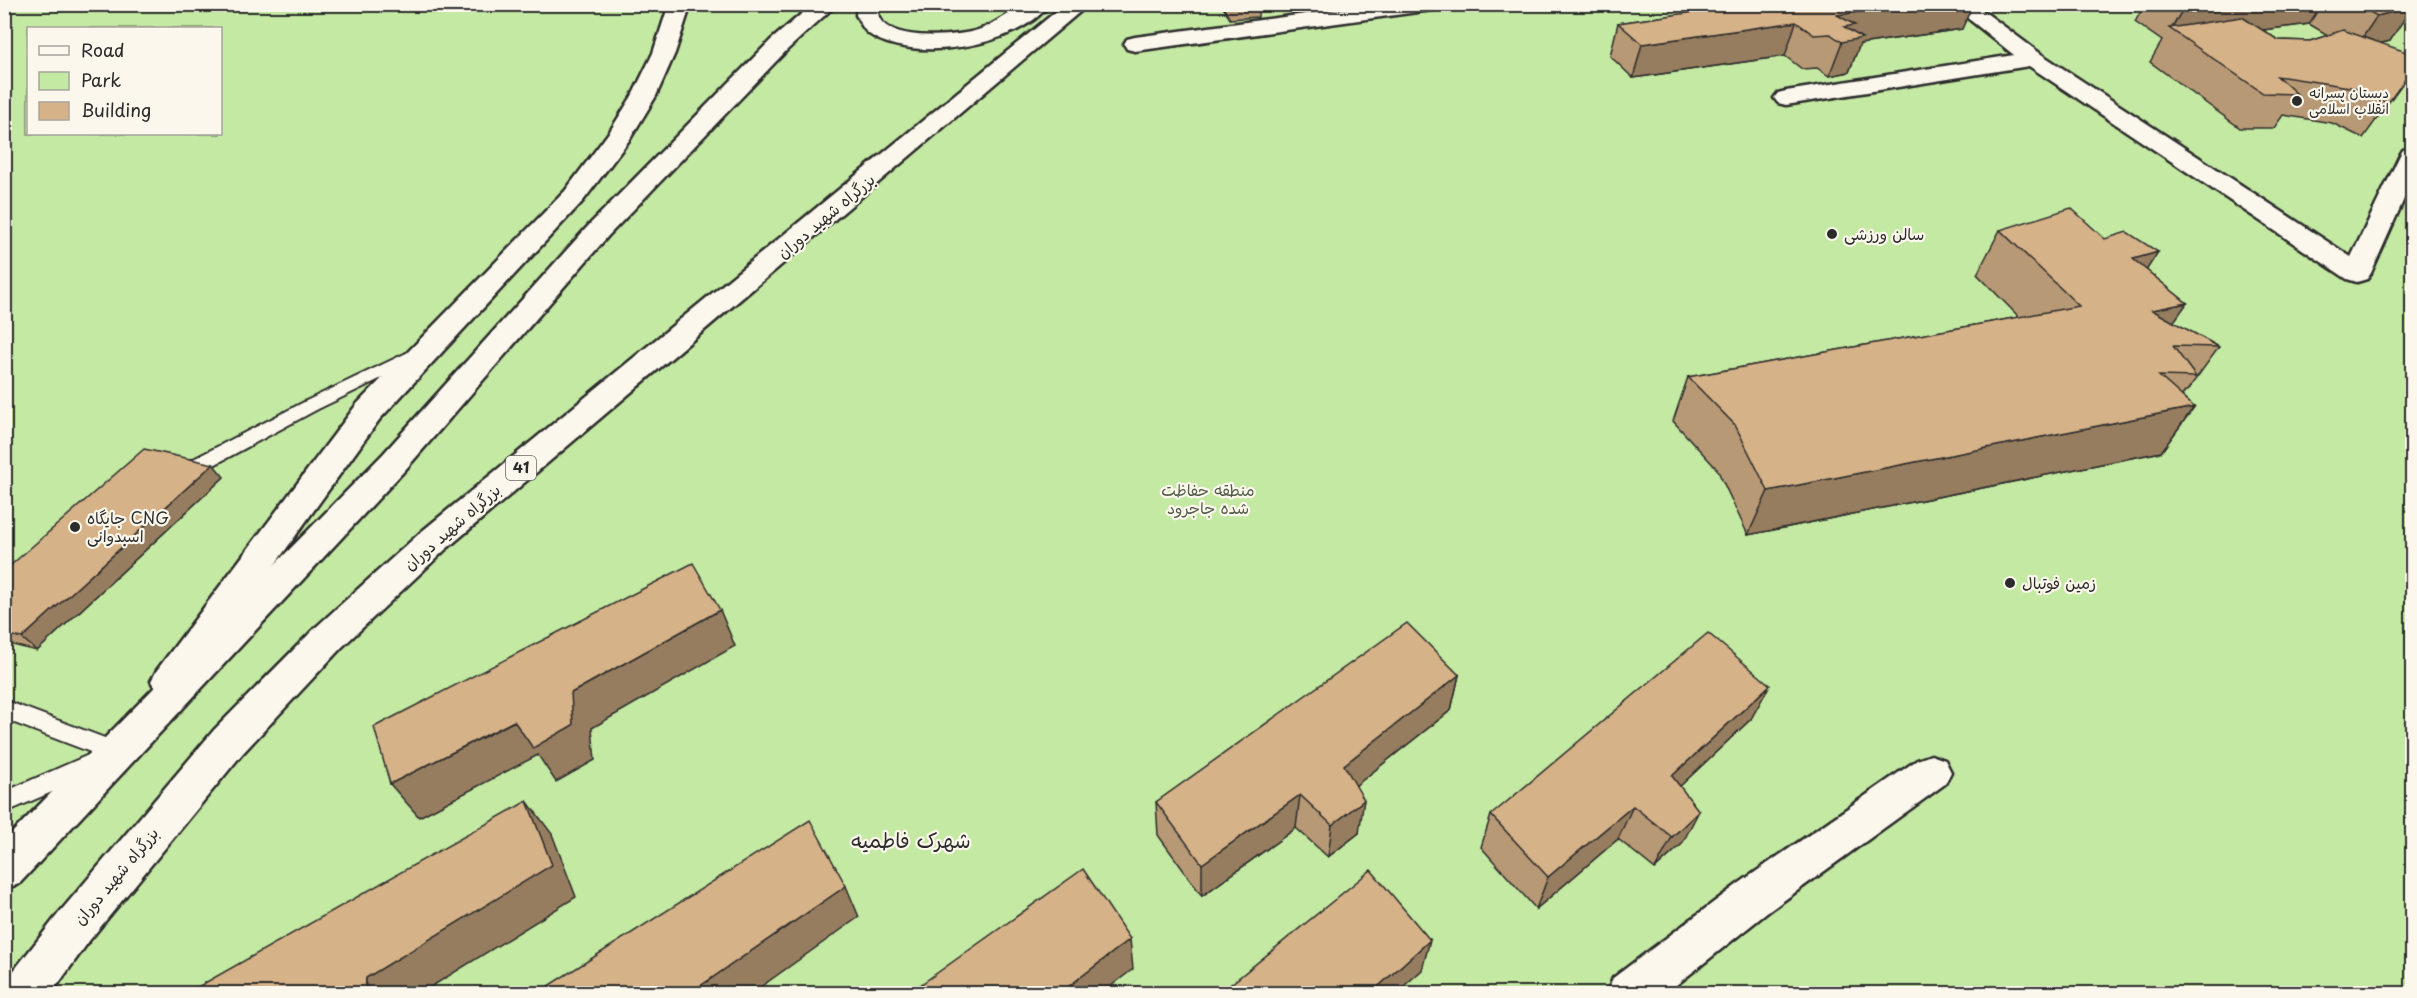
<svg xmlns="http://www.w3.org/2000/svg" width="2417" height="998" font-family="'Playpen Sans','Playpen Sans Arabic',sans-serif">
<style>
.green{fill:#c4e9a3;stroke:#788a67;stroke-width:1.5;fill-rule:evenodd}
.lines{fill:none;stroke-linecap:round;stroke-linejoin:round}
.lane-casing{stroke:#2b2b2b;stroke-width:4}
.street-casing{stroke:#2b2b2b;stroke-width:5}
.secondary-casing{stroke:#2b2b2b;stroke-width:5}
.highway-casing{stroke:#2b2b2b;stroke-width:5}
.lane{fill:#fbf7ec;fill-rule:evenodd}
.street{fill:#fbf7ec;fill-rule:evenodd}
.secondary{fill:#fbf7ec;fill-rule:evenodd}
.highway{fill:#fbf7ec;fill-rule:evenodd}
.wall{fill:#b89975;stroke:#2b2b2b;stroke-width:1.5;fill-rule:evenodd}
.shaded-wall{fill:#967d5f;stroke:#2b2b2b;stroke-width:1.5}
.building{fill:#d6b288;stroke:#2b2b2b;stroke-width:1.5}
.poi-dot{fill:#2b2b2b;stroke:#fbf7ec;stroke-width:2}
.labels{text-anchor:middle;stroke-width:4.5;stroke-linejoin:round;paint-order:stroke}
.far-poi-label{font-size:14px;fill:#2b2b2b;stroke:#fbf7ec;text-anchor:start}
.shield{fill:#fbf7ec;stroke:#696865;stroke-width:1.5}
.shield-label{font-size:15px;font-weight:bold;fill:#2b2b2b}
.street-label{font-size:16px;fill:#2b2b2b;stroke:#fbf7ec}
.poi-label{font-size:16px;fill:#2b2b2b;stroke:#fbf7ec;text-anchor:start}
.park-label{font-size:16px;fill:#515a49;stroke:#fbf7ec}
.near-neighbourhood-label{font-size:21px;fill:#2b2b2b;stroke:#fbf7ec}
</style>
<rect width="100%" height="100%" fill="#fbf7ec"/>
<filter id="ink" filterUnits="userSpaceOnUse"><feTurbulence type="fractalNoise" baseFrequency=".0167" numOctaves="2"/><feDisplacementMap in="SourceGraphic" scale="12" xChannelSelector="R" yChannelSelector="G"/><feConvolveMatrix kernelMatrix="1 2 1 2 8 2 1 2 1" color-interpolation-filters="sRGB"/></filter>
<g filter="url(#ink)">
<path class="green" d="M5,5H2412V993L5,994ZM28,28H220V134H28Z"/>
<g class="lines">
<defs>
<path id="lane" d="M417,348L423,350L426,354L423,358L318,409L188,479L181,481L174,479L171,474L174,469L306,401Z
M4,700L126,746L130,753L126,760L118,763L103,757L106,763L102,770L4,813V792L93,753L4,719Z"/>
<path id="street" d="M1380,4H1442L1440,9L1432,10L1135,51L1127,49L1124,44L1127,39L1135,37Z
M1950,4H1974L2041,54L2351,257L2400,155L2403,150L2412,148V181L2371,273L2367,279L2357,282L2347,279L2029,66L1786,105L1778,103L1774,98L1778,93L1786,91L2014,55Z
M1931,755L1945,760L1951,772L1945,784L1768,912L1665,994H1607L1613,978L1738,884L1917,760Z"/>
<path id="secondary" d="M669,4H691L675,53L656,96L630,139L583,201L379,420L183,692L170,696L157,692L151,681L157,670L357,404L565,191L610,131L632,96L653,53Z"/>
<path id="highway" d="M813,4H837L787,50L608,236L405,470L19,884L4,889V841L383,454L590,224L771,40Z
M857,4H879C878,11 877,16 882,22C898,41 960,37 981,29C995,25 1017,7 1026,4C1033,3 1042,4 1049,4C1020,47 911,64 869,34C863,30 860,21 856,15Z
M1065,4H1089L445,550L341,648L242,754L89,941L51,994H4L8,978L59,913L214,730L315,628L421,532Z"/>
</defs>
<use href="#lane" class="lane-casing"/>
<use href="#street" class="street-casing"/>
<use href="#secondary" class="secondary-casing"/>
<use href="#highway" class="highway-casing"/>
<use href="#lane" class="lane"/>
<use href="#street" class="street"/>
<use href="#secondary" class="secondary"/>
<use href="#highway" class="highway"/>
</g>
<path class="wall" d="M1221,4H1301L1258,11V17L1230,19Z
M1750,4L1962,29L1860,44L1849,72L1829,76L1817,68L1802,69L1785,56L1633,78L1610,56L1618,23Z
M2136,4H2410L2390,41L2380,43L2412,70L2363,138L2332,123L2283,115L2274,128H2240L2150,62L2162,41L2135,22L2142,9L2136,6ZM2309,24L2328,35L2310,41L2278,40L2263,30Z
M2000,230L2105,239L2146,270L2187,303L2173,322L2219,347L2187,391H2185L2182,396L2194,407L2161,452L1748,535L1717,469L1673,421L1688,377L2019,317L1977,274Z
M224,477L37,651L4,643V571Z
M1459,675L1451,710L1356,785L1359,833L1328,857L1296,828L1202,896L1158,835L1156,802Z
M1751,719L1680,786L1682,844L1655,869L1618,839L1536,909L1481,847L1491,815Z"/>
<path class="shaded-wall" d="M1258,4H1301L1258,11Z
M1313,4H1336L1313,8Z
M1914,4H1973L1962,29L1860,44L1849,72L1829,76L1842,42L1837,15Z
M2222,4H2322L2309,24L2187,40L2171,29L2183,9Z
M2412,7L2390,41L2354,50L2377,16Z
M1796,22L1785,56L1633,78L1642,44Z
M2158,252L2130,296L2133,259Z
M2187,303L2156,347L2152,310Z
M2194,407L2161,452L1748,535L1768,491Z
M213,464L224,477L37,651L22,638Z
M720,610L735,646L592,728L595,760L556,782L538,755L419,817L390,784L571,693Z
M1459,675L1451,710L1340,798L1344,765Z
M1770,685L1751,719L1656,809L1672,776Z
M1300,795L1296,828L1202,896V864Z
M1364,800L1359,833L1328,857L1332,825Z
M527,801L552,834L576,897L421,993H365L366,978Z
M1633,806L1618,839L1536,909L1548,877Z
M1699,811L1682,844L1655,869L1672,837Z
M846,886L859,917L752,993H690Z
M1130,939L1133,969L1102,993H1060Z
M1430,940L1422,970L1396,993H1371Z"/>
<path class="building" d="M1750,4H1914L1837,15L1855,25L1844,27L1862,38L1842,42L1830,34L1814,35L1796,22L1642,44L1618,23Z
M2176,4H2222L2183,9Z
M2355,4H2410L2412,7L2377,16Z
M2242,17L2278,40L2310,41L2343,30L2412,54V70L2388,103L2356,88L2277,76L2297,94L2263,93L2169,28Z
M2071,208L2105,239L2127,232L2158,252L2133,259L2187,303L2152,310L2219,347L2173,346L2196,377L2159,376L2194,407L1768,491L1735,425L1688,377L2079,306L2000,230Z
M144,449L213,464L22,638L4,634V571Z
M693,563L720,610L571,693L573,725L533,748L514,721L390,784L374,727Z
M1407,623L1459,675L1344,765L1364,800L1332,825L1300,795L1202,864L1156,802Z
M1708,633L1770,685L1672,776L1699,811L1672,837L1633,806L1548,877L1491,815Z
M527,801L552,865L366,978L365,993H187Z
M810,820L846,886L690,993H537Z
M1083,869L1130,939L1060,993H909Z
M1371,870L1430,940L1371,993H1220Z"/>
</g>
<g class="poi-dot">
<circle cx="2297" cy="101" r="6"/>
<circle cx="1832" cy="234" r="6"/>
<circle cx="75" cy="527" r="6"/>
<circle cx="2010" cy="583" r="6"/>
</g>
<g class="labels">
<g class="far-poi-label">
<text x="2309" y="98">دبستان پسرانه<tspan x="2309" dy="16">انقلاب اسلامی</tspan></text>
</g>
<rect class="shield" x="506" y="456" width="30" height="24" rx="4.5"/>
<g class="shield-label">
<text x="521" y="473">41</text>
</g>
<g class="street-label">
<text transform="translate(826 216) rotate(-40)" y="6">بزرگراه شهید دوران</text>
<text transform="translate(452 527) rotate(-41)" y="6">بزرگراه شهید دوران</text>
<text transform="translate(116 876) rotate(-50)" y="6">بزرگراه شهید دوران</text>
</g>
<g class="poi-label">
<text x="1844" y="240">سالن ورزشی</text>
<text x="87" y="524">جایگاه CNG<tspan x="87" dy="18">اسبدوانی</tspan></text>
<text x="2022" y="589">زمین فوتبال</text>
</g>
<g class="park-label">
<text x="1208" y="496">منطقه حفاظت<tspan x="1208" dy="18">شده جاجرود</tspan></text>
</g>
<g class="near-neighbourhood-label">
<text x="911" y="848">شهرک فاطمیه</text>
</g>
</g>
<rect width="2417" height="998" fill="none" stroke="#fbf7ec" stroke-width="24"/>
<rect x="12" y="12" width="2393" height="974" fill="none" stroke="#2b2b2b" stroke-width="2" filter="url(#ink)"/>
<rect x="27" y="27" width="195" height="108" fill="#fbf7ec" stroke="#a8a59f" stroke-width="1.5"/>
<rect x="39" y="46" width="30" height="9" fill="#fbf7ec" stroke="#a8a59f" stroke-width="1.5"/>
<text x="81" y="57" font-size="18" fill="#2b2b2b">Road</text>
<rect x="39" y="72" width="30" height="18" fill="#c4e9a3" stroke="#a8a59f" stroke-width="1.5"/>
<text x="81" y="87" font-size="18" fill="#2b2b2b">Park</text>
<rect x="39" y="102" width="30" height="18" fill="#d6b288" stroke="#a8a59f" stroke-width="1.5"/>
<text x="81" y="117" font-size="18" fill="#2b2b2b">Building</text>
</svg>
